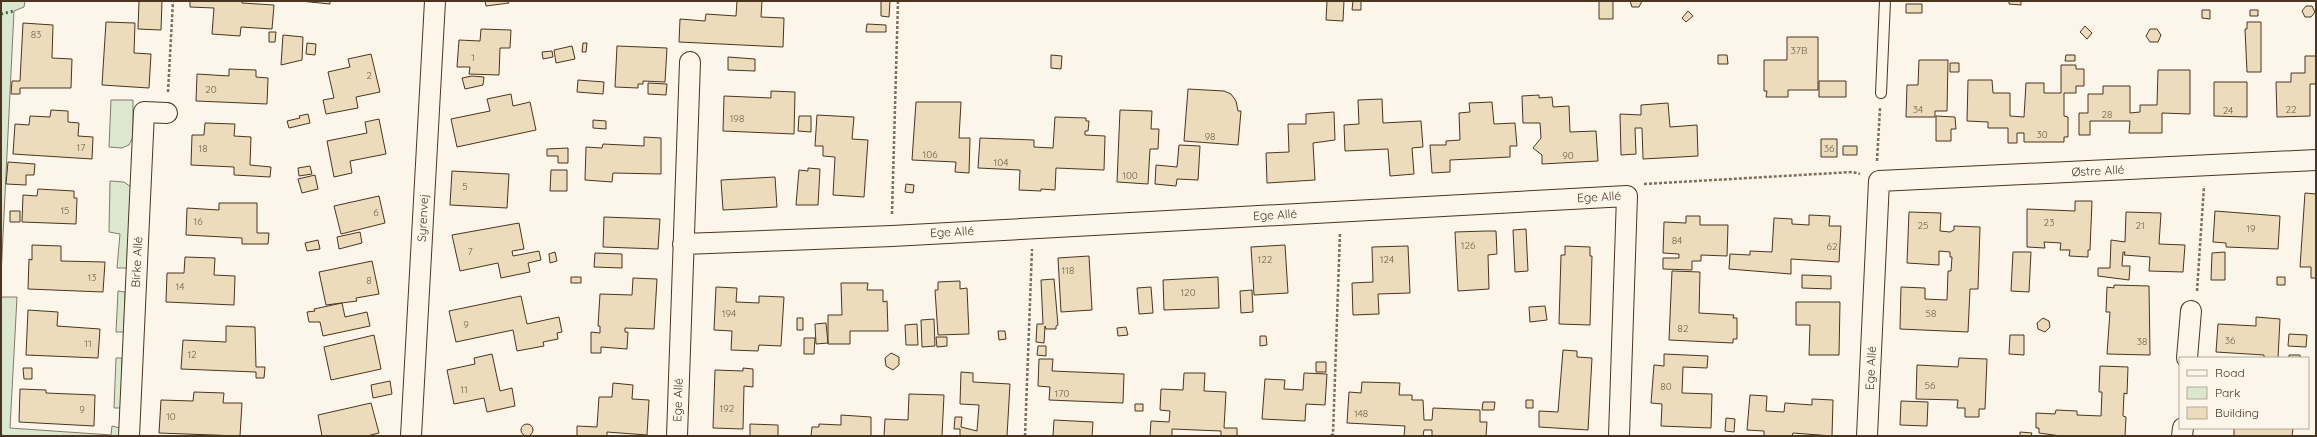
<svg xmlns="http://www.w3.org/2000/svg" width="2317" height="437" font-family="Quicksand,sans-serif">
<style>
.green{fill:#dce7d0;stroke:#887966}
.building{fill:#ecdcbc;stroke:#4a3520}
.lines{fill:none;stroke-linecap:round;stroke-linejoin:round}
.lane-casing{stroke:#4a3520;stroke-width:12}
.street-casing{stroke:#4a3520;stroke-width:22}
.path{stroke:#7f6f5c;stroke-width:2.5;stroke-dasharray:3 2;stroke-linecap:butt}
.lane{stroke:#fbf6e9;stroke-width:10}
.street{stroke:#fbf6e9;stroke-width:20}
.hedge{stroke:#436837;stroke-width:3;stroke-dasharray:2 3;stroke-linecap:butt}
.labels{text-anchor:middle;stroke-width:3;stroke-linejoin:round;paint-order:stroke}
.number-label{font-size:10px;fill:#725f47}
.street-label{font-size:12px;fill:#4a3520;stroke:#fbf6e9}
</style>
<rect width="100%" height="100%" fill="#fbf6e9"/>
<path class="green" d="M1,1H25L24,7L14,11L1,277Z
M111,100H133V137L129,145L122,148L109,147Z
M110,181L124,182L131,187L127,268H117L120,234L109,232Z
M118,291L125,292L124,332H116Z
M1,297H17L10,428L111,435L112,426L120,428V436H1Z
M116,358H122L121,408H114Z"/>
<path class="building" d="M139,1H162L161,30L138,29Z
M190,1H242V3L274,5L272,29L241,27L240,36L212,34L214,8L190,7Z
M300,1H330V4Z
M485,1H508L509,3L486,6Z
M737,1H762L761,17L784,18L783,47L679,42L680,19L705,21L706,14L736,16Z
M881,1H890L889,17L881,16Z
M1327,1H1344L1343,21L1326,20Z
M1353,1H1361V10H1352Z
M1599,1H1613V19H1599Z
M1630,1H1642L1639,7H1632Z
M2009,1H2021V5L2009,4Z
M1906,4H1922V13H1906Z
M2306,6H2312L2315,12L2311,17H2305L2302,11Z
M2202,10H2210V19L2202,18Z
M2250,10H2258V16H2250Z
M1688,11L1693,16L1686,22L1682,18Z
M106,22L135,23L134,53L151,54L149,88L102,85Z
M2247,22H2261V72H2247L2245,29H2247Z
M23,23L53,25L52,58L72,59L71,88H20V94H11L12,81H20Z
M867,24L886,25V32H866Z
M2085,26L2092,33L2087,39L2080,32Z
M481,29L511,30L510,48H500L499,75L469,74L470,67H457L459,40L480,41Z
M2150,29H2157L2161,35L2158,42H2150L2146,36Z
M269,32H276L275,42H269Z
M283,35L303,37L302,60L281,65Z
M1787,37H1818V90H1788V97H1766L1767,91H1764V60H1787Z
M307,43L316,44L315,55L306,54Z
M583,43H587L586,52H582Z
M572,46L575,59L556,63L554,50Z
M617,46L667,48L665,82L643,81V84H638V88L615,87Z
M552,51L553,57L543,59L542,52Z
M371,54L380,92L356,97L358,108L326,114L323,100L334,98L328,72L350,67L348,59Z
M1051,55L1062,56L1061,69L1051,68Z
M1718,55H1727L1728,64H1718Z
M2066,55H2075V61H2065Z
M2305,56H2316V84H2310V116L2277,117L2276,82H2291V73H2305Z
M728,57L755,59V71L728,70Z
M1919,60H1948L1947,111H1935V117H1906L1907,85H1918Z
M1950,63H1959V72H1950Z
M2061,65H2076V69H2084V86H2076V93H2064V116L2068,117V137H2064V142H2024V133H2017V143H2008V128H1988V122L1967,121L1968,80H1992L1993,93H2010V116L2024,117L2026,83H2044V93H2061Z
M229,69L256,70V77L268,78L267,104L196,101L197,74L229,76Z
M2158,70H2190V114L2162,113V133H2129L2130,121H2090V135H2079V113H2088V94H2103V86H2130V113L2140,112V105H2157Z
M472,76L484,77L483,85L465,89L462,78Z
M578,80L604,82L603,94L577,92Z
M1819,81H1846V97H1819Z
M2214,82H2247V117L2214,116Z
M648,83L667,84L666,95L648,94Z
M1188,89L1224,91L1231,94L1236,101L1238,111H1241L1238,145L1184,141Z
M771,91L795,92L794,134L723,131L724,96L771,98Z
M511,94L513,106L530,102L536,130L457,147L451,119L490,111L487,99Z
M1539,95V98L1552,97L1553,107L1569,106L1570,132L1596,131L1598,161L1542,164V155L1533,148L1541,138L1540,123H1523L1522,96Z
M1382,99L1383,123L1421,121L1423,147L1412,148L1414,174L1390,176L1388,149L1345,151L1344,125L1359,124L1358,100Z
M916,102H961L959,138H970L969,173L955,172L956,162L912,160Z
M1492,102L1494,124L1515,123L1517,146H1510V157L1450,160V172L1432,173L1430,145H1446V141L1460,140L1459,113L1470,112L1469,103Z
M1668,103L1670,127L1697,125L1698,156L1643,159L1642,128H1635L1636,154L1621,155L1620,114L1641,115V105Z
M51,110L68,111V122L79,123L78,136L93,137L92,159L13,154L15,124L29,125L30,116L50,117Z
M1120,110L1152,111L1151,129H1159L1158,149H1150L1148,184L1117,182Z
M1334,112L1335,140L1313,143L1315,180L1267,183L1266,153L1289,152L1288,124H1306V114Z
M308,114L310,123L289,128L287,121L300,118L299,116Z
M817,115L854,117L852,139L868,140L864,197L833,195L835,157L823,156V146H815Z
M799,116H811V132L798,131Z
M1936,116L1955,117L1956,129H1951V141H1936Z
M1055,117L1086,118V121H1089L1088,131H1085V135L1105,136L1104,170L1056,168L1055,190L1041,189V191L1019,190L1020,170L978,168L980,138L1034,140V147L1053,148Z
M379,119L386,154L350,161L352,173L334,177L327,141L367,133L365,122Z
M593,120L606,121V129L593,128Z
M205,123L235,124L234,136L251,137L250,165L271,167L270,177L234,175V167L191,165L192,135H204Z
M644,137L661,138V174L613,173L612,182L585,180L586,147L602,148L603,144L644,146Z
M1821,139H1837V157H1821Z
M1179,145L1200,146L1198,180L1177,179L1176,186L1155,184L1156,165L1177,167Z
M1843,146H1857V155H1843Z
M568,148V163H558V156H547V149Z
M8,162L35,164L34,175H26V185L6,184Z
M310,166L312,174L299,176L298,168Z
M808,168L820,169L818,205H796L799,170L808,171Z
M551,170H567V191H550Z
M452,171L509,174L507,208L450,205Z
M315,175L318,189L302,193L298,179Z
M775,177L777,207L723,210L721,180Z
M906,184L914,185L913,193L905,192Z
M38,189L74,191V198H77L76,224L22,222L23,195L37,196Z
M2305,193L2316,194V278H2311V267H2300Z
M379,196L385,223L341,234L334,206Z
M2075,201H2092L2090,250H2088V257L2069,256L2070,250H2060L2061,243L2044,242L2045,248L2027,247V209L2075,211Z
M219,203H257V233H269L268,244H242V238L186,235L187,208L219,210Z
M10,211H20V222H10Z
M2215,211L2280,216L2278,249L2226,247V243L2213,242Z
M1909,212L1941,213L1940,231L1950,232L1954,230V226L1980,227L1978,289H1970L1968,332L1900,329L1901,287L1925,288V299L1947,300L1948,271H1951L1952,257H1950V252L1939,251V265L1907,263Z
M2126,212L2161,213L2159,244L2185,245L2183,272L2149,271L2150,257L2124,255L2125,252H2123L2122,266H2130L2129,280L2098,276V268H2110L2111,240L2125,242Z
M1809,215L1830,216L1829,226H1841L1839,262L1791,259V274L1729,269L1730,254L1750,255V251L1772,252L1774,218L1792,219V224L1809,225Z
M1686,216H1700V225H1728L1727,256L1701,255V261H1692V270L1663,269V258H1679V254L1663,253L1664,222L1686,223Z
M604,217L660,219L658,249L603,247Z
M519,223L524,249L512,251L513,256L539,251L541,260L528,263L530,272L501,278L498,263L460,271L452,235Z
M1526,229L1528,271L1515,272L1513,230Z
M1487,231H1496L1497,254L1488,255L1489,289L1458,291L1455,232Z
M360,232L362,243L339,249L337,237Z
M318,240L320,249L307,251L305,243Z
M32,245L61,246V261L105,262L103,292L28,289L29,259L32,260Z
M1285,245L1288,293L1254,295L1251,247Z
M1408,246L1410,293L1378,294L1379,314L1353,315L1352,283L1373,282L1372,247Z
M1565,246L1590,247V256H1592L1590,325L1559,324L1561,255H1565Z
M555,252L557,261L550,263L549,254Z
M2013,252H2031L2029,292L2011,291Z
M2225,252V280H2211L2212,253Z
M595,253L622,254V268L594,267Z
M1089,256L1092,310L1061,312L1058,258Z
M185,257L215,258L214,275L235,276L234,305L166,302L167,273H184Z
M372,261L379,294L356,298L357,301L326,305L319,272Z
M1672,271L1700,272L1699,313L1734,315L1733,318H1737V339H1733V343L1669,340Z
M1802,275L1831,276V289L1802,288Z
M571,277H581V283H571Z
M1218,277L1219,308L1164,310L1163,280Z
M2277,277H2285V285H2277Z
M633,278L657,279L654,329L625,328V332H628L627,349L601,347V353H591V332L600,333V326H598L600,294L632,295Z
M1054,279L1058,325L1056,326V329H1046L1045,326L1044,343L1036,342L1037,324H1043L1041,280Z
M960,281V289L967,288L969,334L938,335L935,290H938V282Z
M841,283H868L867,290H883V302L887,301L888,331H850V344H828V315H842Z
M2114,285L2149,286L2150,355L2107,354L2110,312H2106L2107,287L2114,288Z
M716,287L737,288L736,302L759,303V296L784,297L781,346L759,345L758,351L731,350L732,331L714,330Z
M1151,287L1153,313L1139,314L1137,288Z
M1252,290L1253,312L1241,313L1240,291Z
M521,296L527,324L559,317L562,332L557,333L558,339L543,342L544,346L517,351L513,330L456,342L449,311Z
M1796,302H1840L1839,355H1809L1810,325H1796Z
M342,303L345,317L367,312L370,326L323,336L320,322H309L307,312L315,311L314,309Z
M1545,306L1547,320L1530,322L1529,307Z
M28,310L58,312L57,326L100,329L98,358L26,355Z
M2256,317L2280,319L2278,358H2264V355L2216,352L2218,324L2256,326Z
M797,318H803V330H797Z
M2043,318L2049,321L2050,327L2045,332L2038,329L2037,323Z
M934,319L935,346L922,347L921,320Z
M826,323L828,343L816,344L815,324Z
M917,324L918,345H906L905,325Z
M226,326L255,327L256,367H265L264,378H256V372L181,369L183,340L226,342Z
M1126,327L1128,335L1118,336L1117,328Z
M998,331H1005L1006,339L999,340Z
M2289,334L2307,335L2306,347L2288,346Z
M374,335L381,369L331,380L324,347Z
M2010,335H2024V355L2009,354Z
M1260,336H1266L1267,345L1260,346Z
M936,337H947V346L937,347Z
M804,338H815L814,354H804Z
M1038,346H1046V356L1037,355Z
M1563,350L1577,351V357L1592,358L1588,430L1539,427V411L1558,412Z
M891,353L899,357V365L893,370L886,366L885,358Z
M492,354L500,391L512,388L515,406L487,412L484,398L454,404L447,370L475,364L474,358Z
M1664,354L1708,356L1707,368L1683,367L1682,393L1712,394L1711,428L1661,426L1662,404L1651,403L1654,365L1664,366Z
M2289,355H2300V358H2289Z
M1959,358L1987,359L1985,409H1979V417H1965V408H1957L1958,400L1916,399L1917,365L1958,367Z
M1039,359H1053L1052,371L1124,374L1123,403L1049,400L1050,387L1038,386Z
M1316,362H1326V372H1316Z
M2100,366L2128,367L2127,394L2124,393L2123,416L2126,417L2125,436H2061L2039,433V428H2036V413L2055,414L2056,410L2077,411V415L2101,416L2102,392H2099Z
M23,368H32V379H24Z
M743,368L753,369V387L744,386L743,429L713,428L715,370L743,371Z
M961,372L973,373V382L1010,384L1007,436H960V429H954L955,417H962L961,427L977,431L979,405L960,404Z
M1184,373H1205L1204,391L1226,392L1224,428H1237V436H1221V431L1172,429V436H1150L1151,421L1169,422L1170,411L1160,410L1161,389L1183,390Z
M1304,373L1327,374L1325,405L1306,404L1305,421L1262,419L1265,379L1285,380L1284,389L1303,390Z
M390,381L392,394L373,398L371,385Z
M1362,382L1400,383L1399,395H1412V400H1423L1424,420H1432L1433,408L1480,410V422H1487L1486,436H1432V430H1424L1423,436H1404L1405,426L1347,423L1349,392L1361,393Z
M613,383L633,385L632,399L649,400L647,435L607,432V436H577V426L597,427L599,397H612Z
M20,389L46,390V393L95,395L94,426L19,422Z
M194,392L224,393L223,403H242L240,436L159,433L161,400L193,401Z
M909,394L944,395L942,436H884L885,419L908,420Z
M1750,395L1767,396L1766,411L1784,412L1785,403L1812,405V399L1833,400L1832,436L1793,433L1792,436H1764V431L1747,430Z
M1526,400H1533V408H1526Z
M1901,401L1928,402L1927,426L1900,425Z
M1483,402H1495L1494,410H1482Z
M371,403L379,433L367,436H322L318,415Z
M1135,404H1143V411H1135Z
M841,415L871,417V436H811L812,427H819V424L841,425Z
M1726,418L1735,419L1734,432L1725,431Z
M1054,420L1093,422L1092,436H1053Z
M521 430a6 6 0 1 1 12 0a6 6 0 1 1-12 0Z
M750,424L778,425V436H750Z
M2234,428H2293L2292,436H2234Z
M2020,432L2032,433L2031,436H2020Z"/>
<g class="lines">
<defs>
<path id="lane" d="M1881,93L1885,1"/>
<path id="street" d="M683,244L892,236L1627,196L1619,436
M2187,358L2191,311
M129,436L144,112L167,113
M411,436L435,1
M677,436L690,62
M1867,436L1879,181L2316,160
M2182,436L2183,428"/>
</defs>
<use href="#lane" class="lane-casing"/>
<use href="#street" class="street-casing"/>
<path class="path" d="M168,92L173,1
M1877,161L1880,108
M1644,184L1853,172L1860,174
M892,214L898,1
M2197,291L2204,186
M1,436H4
M1025,436L1032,249
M1331,436L1333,434L1340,232"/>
<use href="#lane" class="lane"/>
<use href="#street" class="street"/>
<path class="hedge" d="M1,14L14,11"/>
</g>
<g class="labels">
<g class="number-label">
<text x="36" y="38">83</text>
<text x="1799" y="54">37B</text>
<text x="473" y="61">1</text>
<text x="369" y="79">2</text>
<text x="211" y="93">20</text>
<text x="1918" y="113">34</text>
<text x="2291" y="113">22</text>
<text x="2228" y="114">24</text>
<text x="2107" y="118">28</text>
<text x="737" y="122">198</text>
<text x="2042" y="138">30</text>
<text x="1210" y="140">98</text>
<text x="81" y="151">17</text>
<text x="203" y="152">18</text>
<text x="1829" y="152">36</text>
<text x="930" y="158">106</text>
<text x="1568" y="159">90</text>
<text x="1001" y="166">104</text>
<text x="1130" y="179">100</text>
<text x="465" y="190">5</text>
<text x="65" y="214">15</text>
<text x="376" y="216">6</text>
<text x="198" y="225">16</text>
<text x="2049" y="226">23</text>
<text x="1923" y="229">25</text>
<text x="2140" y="229">21</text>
<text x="2251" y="232">19</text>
<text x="1677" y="244">84</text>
<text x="1468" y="249">126</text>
<text x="1832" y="250">62</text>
<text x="470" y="255">7</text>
<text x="1265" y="263">122</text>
<text x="1387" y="263">124</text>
<text x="1068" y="274">118</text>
<text x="92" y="281">13</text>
<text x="369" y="284">8</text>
<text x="180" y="290">14</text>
<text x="1188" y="296">120</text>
<text x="729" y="317">194</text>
<text x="1931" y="317">58</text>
<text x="466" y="328">9</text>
<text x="1683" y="332">82</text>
<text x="2230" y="344">36</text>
<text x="2142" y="345">38</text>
<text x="88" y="347">11</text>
<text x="192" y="358">12</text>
<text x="1930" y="389">56</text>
<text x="1666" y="390">80</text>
<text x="464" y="393">11</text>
<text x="1062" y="397">170</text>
<text x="727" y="412">192</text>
<text x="82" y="413">9</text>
<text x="1361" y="417">148</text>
<text x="171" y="420">10</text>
</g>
<g class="street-label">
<text transform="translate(2098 171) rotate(-3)" y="4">Østre Allé</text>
<text transform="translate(1599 197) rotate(-3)" y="4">Ege Allé</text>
<text transform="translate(1275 215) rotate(-3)" y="4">Ege Allé</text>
<text transform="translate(423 218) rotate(-87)" y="4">Syrenvej</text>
<text transform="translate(952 232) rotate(-3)" y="4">Ege Allé</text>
<text transform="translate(137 262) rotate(-87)" y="4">Birke Allé</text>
<text transform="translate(1871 368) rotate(-87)" y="4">Ege Allé</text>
<text transform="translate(678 400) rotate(-88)" y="4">Ege Allé</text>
</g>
</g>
<rect width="2317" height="437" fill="none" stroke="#4a3520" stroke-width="4"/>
<rect x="2179" y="357" width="130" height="72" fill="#fbf6e9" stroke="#b4a999"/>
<rect x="2187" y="370" width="20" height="6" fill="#fbf6e9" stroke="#b4a999"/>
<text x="2215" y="377" font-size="12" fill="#4a3520">Road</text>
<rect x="2187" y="387" width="20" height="12" fill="#dce7d0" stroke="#b4a999"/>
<text x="2215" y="397" font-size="12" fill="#4a3520">Park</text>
<rect x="2187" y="407" width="20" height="12" fill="#ecdcbc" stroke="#b4a999"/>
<text x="2215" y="417" font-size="12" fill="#4a3520">Building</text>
</svg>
